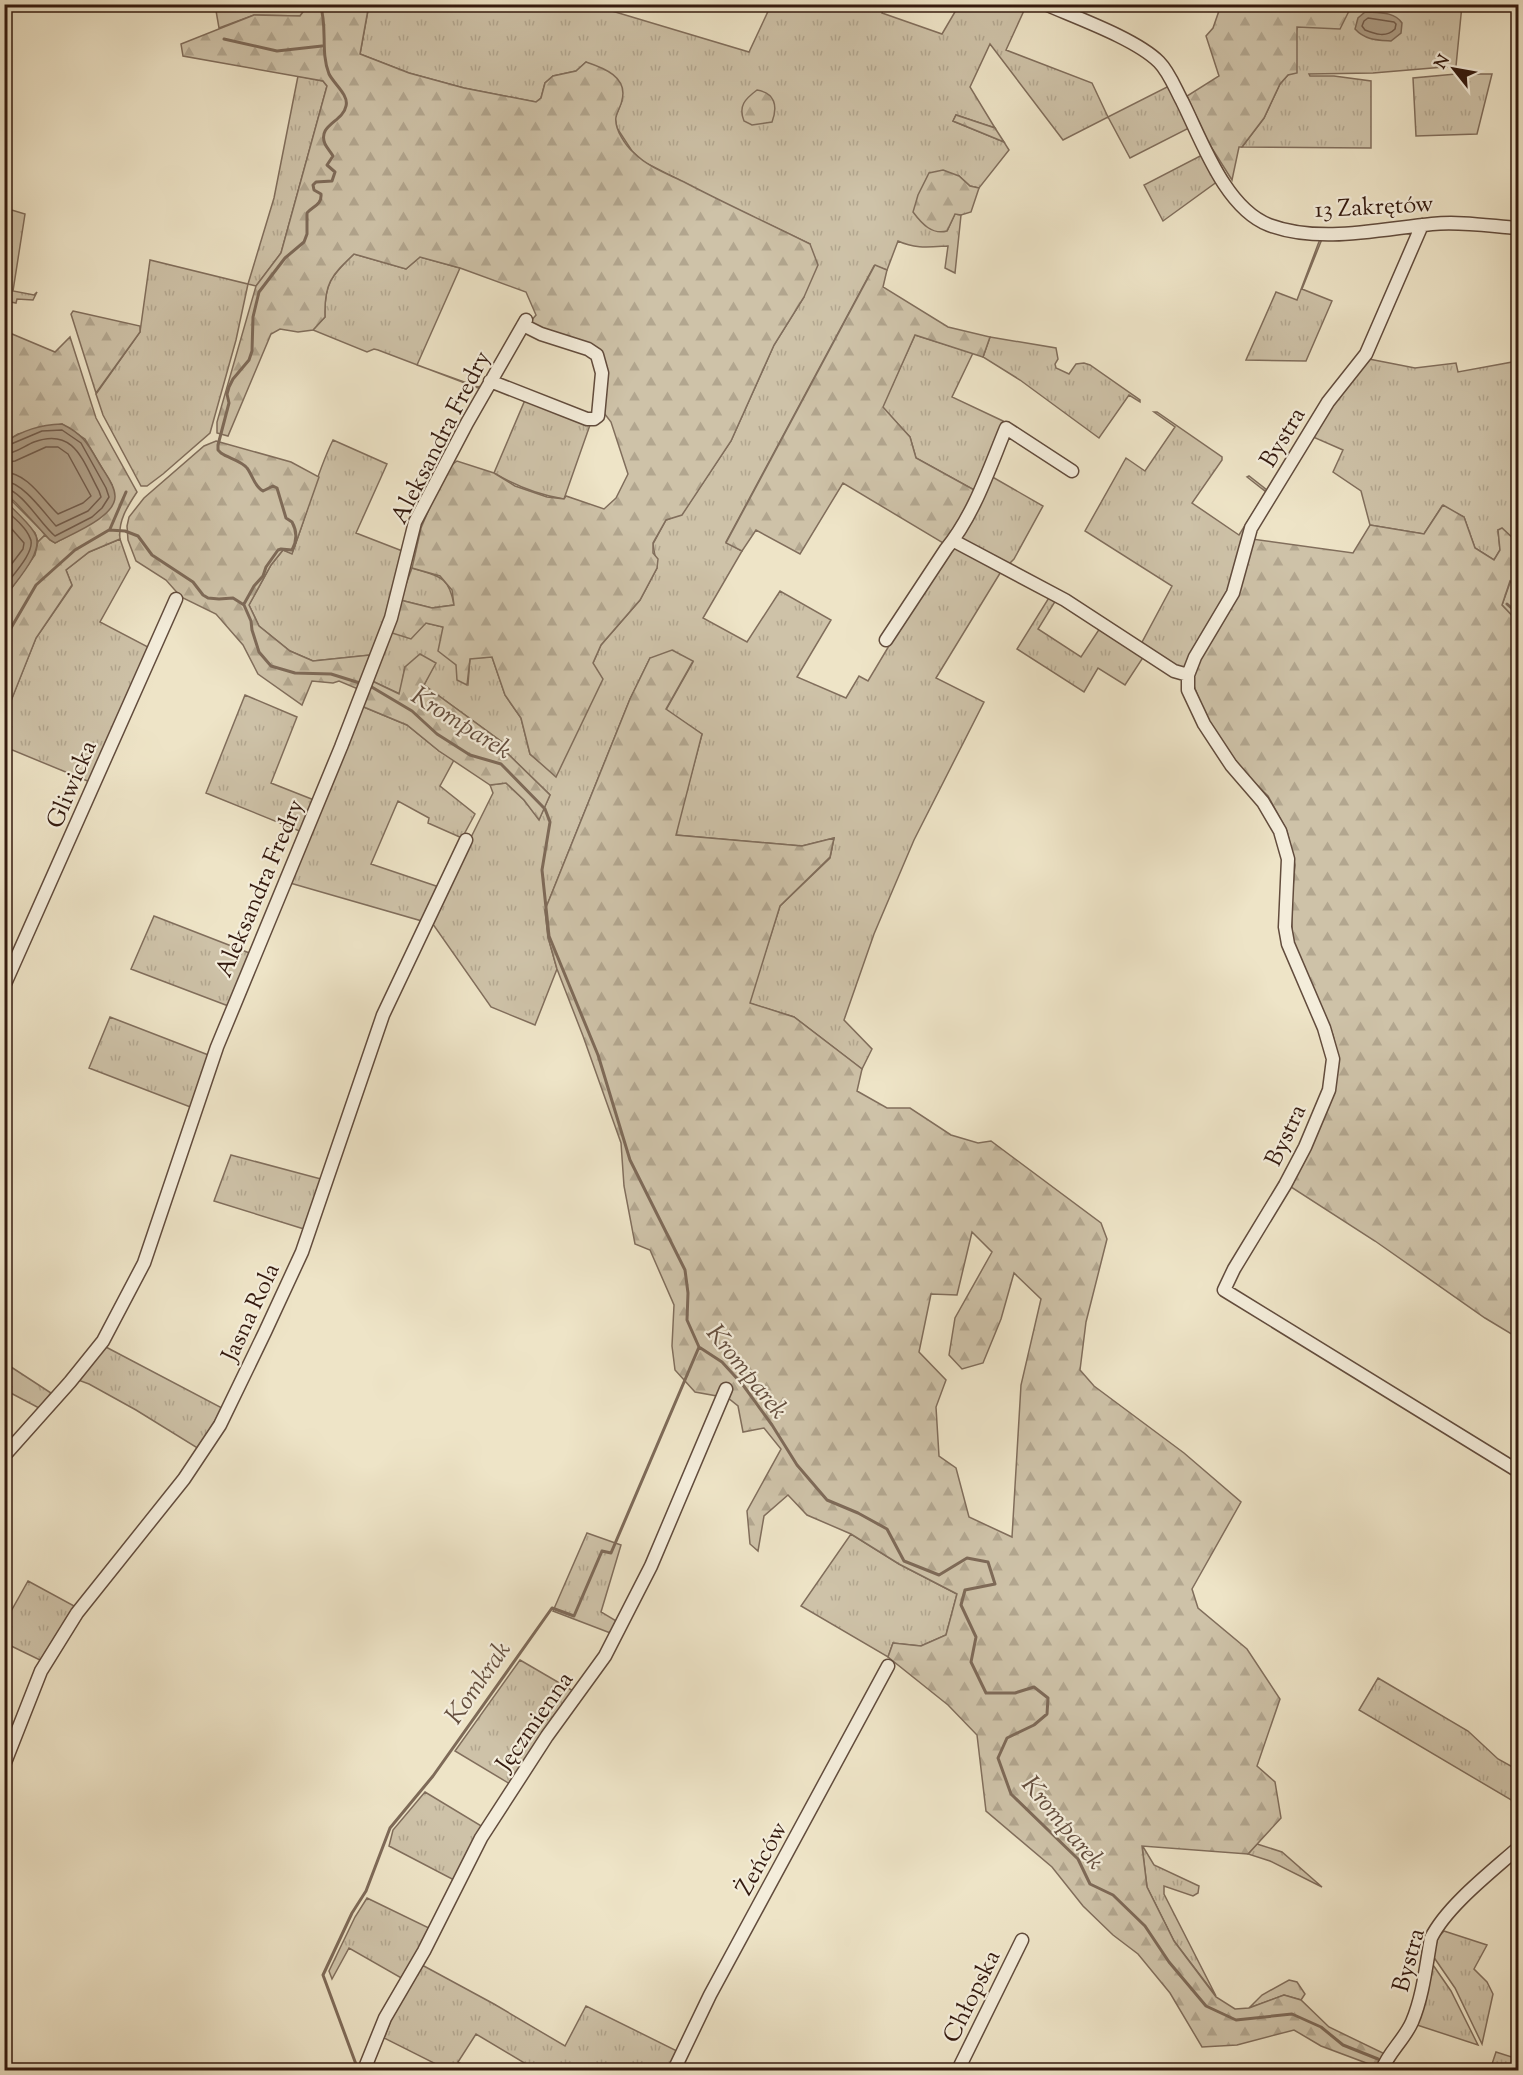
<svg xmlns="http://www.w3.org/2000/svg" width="1523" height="2075" font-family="'Sorts Mill Goudy',serif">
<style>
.grass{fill:url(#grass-tufts);stroke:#816e5c;stroke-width:1.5}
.forest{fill:url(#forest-firs);stroke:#816e5c;stroke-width:1.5;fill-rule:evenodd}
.water{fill:#af9f88;stroke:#7e6a58;stroke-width:1.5}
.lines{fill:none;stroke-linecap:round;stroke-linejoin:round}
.shore{stroke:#725c4c;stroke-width:1.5}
.stream{stroke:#7e6a58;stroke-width:3}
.street-casing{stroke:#624c3d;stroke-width:15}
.street{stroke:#f4eddb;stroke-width:12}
.labels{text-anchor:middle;stroke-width:4.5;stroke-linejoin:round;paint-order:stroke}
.street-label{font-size:24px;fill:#341a0f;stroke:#f4eddb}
.water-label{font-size:26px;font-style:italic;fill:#654f3f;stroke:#f4eddb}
</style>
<defs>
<pattern id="grass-tufts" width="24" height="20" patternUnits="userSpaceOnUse" patternTransform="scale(1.5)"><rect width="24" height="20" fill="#cec2a8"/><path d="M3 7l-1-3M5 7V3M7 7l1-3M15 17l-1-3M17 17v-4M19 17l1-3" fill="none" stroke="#b2a68f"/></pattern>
<pattern id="forest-firs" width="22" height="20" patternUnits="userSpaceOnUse" patternTransform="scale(1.5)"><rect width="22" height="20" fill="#cec2a8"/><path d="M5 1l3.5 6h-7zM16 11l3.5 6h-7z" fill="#b2a68f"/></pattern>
</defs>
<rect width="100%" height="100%" fill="#eee4c7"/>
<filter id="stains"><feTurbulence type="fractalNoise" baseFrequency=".00333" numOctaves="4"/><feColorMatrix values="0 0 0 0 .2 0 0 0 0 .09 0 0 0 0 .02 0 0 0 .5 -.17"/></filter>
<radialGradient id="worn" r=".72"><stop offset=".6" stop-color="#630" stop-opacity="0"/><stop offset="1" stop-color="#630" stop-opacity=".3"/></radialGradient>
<path class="grass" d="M1027,4L1006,50L1092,83L1108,117L1171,85L1191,127L1130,158L1108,117L1063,140L990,44L970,87L995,128L956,115L953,121L1004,142L1009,150L979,188L970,186L959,176L947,231L955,214L961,215L955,273L945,268L948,246C929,247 915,249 898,241L887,270L874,266L726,542L742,551L703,618L747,642L780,591L831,620L797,677L846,698L859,676L868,681L917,599L953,547L1002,570L936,678L984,702L914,840L874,934L844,1020L872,1049L862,1069L794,1017L749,1003L780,906L830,858L834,838L802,846L675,835L702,734L666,710L693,662L650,658L630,699L545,910L548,937L557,969L535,1025L491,1007L430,920L493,793L490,785L506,783L524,800L539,819L550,795L507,753L502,742L424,685L435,663L405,667L400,694L368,679L389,632L426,623L443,627L456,665L468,684L470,658L492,657L505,695L521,718L530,754L556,776L593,663L601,645L640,600L657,568L653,544L666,520L682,514L731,441L774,345L804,297L810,244L722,202L644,162L632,151L617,128L615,118L622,101L586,62L576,71L553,76L545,83L541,98L536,102L464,88L409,73L360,54L369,5H592L749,52L771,5H885L882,13L942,34L959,5Z
M1460,4L1462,5L1456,66L1373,73L1309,74L1310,76H1334L1371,81V148L1242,147L1264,118L1280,84L1288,75L1297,27L1350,7L1348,5Z
M215,5H308L300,16L254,15L219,28Z
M1456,74H1492L1477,134L1416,136L1413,78Z
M298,76L323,81L327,86L281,253L256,286L248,284L236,340L210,433L163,474L147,486H141L103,415L96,394L140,332L150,260L248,284L274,198Z
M1204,154L1218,181L1163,221L1144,185Z
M5,208L25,214L13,291L34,295L37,292L33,300L17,299L16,303L11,302L5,324Z
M1320,239H1322L1302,289L1332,301L1306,361L1246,360L1276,292L1297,300Z
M354,254L406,269L420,257L460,268L417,365L478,387L484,385L482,388H478L378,350L374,349L367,352L313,330L325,317C324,284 331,276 354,254Z
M915,335L973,353L952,397L1003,421L976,491L916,458L910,437L882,407Z
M990,337L1056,348L1058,359L1055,364L1056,368L1069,374L1076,364L1084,363L1090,365L1140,400V402L1129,395L1099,438L1020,380L983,357Z
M1369,359L1415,368L1456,363L1458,372L1518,361V546L1516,541L1502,529L1498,530L1500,550L1494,560L1475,548L1464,517L1442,506L1424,534L1370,525L1361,491L1333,472L1343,450L1313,437L1328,408Z
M525,400L590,425L564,499C538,495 516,486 494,473Z
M1154,412H1157L1222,457V460L1192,503L1239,535L1266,492L1247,477L1249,476L1267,490L1235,581L1188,666L1182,669L1140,646L1172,586L1085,531L1126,458L1145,471L1175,427Z
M333,440L387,464L356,533L405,552L385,619L370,655L313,661L290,651L259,626L249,605L271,565L283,550L292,553C307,516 315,476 333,440Z
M989,475L1043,506L1014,559L1008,565L961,541V535Z
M4,493L41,530L45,535L38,542L35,533L5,501Z
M120,539L130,568L100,622L148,647L90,782L5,747L4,701L11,700L36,638L72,586L66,570L89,552Z
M412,568C438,576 449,575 454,605L432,608L400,600Z
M1511,580L1518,586V622L1502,605Z
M1050,596L1056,600L1038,629L1081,657L1100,628L1144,656L1125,685L1098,668L1084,692L1017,649Z
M245,695L297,717L271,783L314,800L302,832L206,793Z
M359,705L407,725L439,751L454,760L440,786L475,814L462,838L428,823L429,818L398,801L371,864L439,887L422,921L290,883Z
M154,916L252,954L231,1007L131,969Z
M110,1017L211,1056L193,1108L89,1068Z
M231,1155L321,1179L304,1229L214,1201Z
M104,1346L222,1408L199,1449L136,1410L89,1384L78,1380Z
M5,1363L51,1393L39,1408L5,1390Z
M587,1533L621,1545L601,1612L618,1622L613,1634L553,1611Z
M851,1534L899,1564L957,1594L946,1635L921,1646L893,1643L888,1657L801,1606Z
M28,1581L76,1607L42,1661L5,1643V1622Z
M520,1660L575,1692L510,1784L455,1751Z
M1378,1678L1468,1731L1498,1759L1518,1770V1804L1359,1710Z
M425,1792L483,1827L454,1880L389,1846L393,1830Z
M1257,1844L1282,1852L1322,1887L1270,1861L1248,1854Z
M1142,1845L1154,1865L1199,1886L1198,1893L1193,1896L1164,1886V1894L1216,1996L1174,1941L1147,1887Z
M367,1898L431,1929L403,1979L349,1948L332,1979L329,1971L355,1917Z
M1444,1931L1487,1945L1474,1969L1487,1982L1493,1994L1482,2044L1455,1988L1433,1956L1438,1937Z
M1431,1962L1451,1991L1478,2045L1417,2025Z
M422,1965L494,2004L565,2046L586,2006L679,2052L670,2070H568L557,2065L555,2070H536L476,2034L458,2062L471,2070H443L444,2068L384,2038L391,2020Z
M1289,1980L1297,1982L1305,1994L1301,2000L1284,1995L1249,2008L1262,1995Z
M1496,2052L1518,2059V2070H1490Z"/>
<path class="forest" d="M369,4L360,54L409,73L464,88L536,102L541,98L545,83L553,76L576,71L586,62C604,68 628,77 622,100C621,106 617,112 616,117C614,129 626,146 634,153C648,167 668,174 686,183C726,204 768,223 810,244L818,265L804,297L774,345L731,441L682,515L666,520L653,543V553L658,559L657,568L640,600L601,645L593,663L603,679L556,777L530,754L521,718L505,695L492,657L470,659L467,685L457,680L456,665L438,651L443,627L426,623L411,639L389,632L400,600L432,608L454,605L452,590L440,576L412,568L421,528L446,469L457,461L494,473L515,486L547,497L564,499L566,496L604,509L616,498L628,474L611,422L601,409L602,362L570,342L530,322L536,315L526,292L460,268L420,257L406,269L354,254C331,276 324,283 325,317L313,330L298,332L280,329L271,334L228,436L217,433V422L256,286L281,253L327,86L323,81L183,56L181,44L254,15L300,16L308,5Z
M1348,4L1351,7L1340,29L1297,27V73L1288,75L1280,84L1264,118L1242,147H1239L1232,180L1208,142L1187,96L1219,76L1206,36L1213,28L1221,5Z
M757,90C775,93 778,106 772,122L752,125L744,121C738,106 745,99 757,90Z
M956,115L995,128L1004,142L953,121Z
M943,170L959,176L970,186L979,188L971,212L961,215L955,214L947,231C932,235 922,224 913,212L918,195L929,173Z
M875,265L887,270L883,287L948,327L990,337L983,357L915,335L883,407L910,437L916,458L976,491L953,537L943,543L843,483L800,554L756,530L742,551L726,543Z
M73,311L140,326V332L96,393L71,314Z
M5,331L55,352L70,337L96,418L137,492C127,507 118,521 120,539L89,552L66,570L72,585L36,638L11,701H5V597L35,555L38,542L45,535L50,540L55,543L74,533L112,485L85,439L62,424L18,434L5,442Z
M216,441L291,462L319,477L292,554L283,550L271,565L249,605L259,626L290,651L313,661L370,655L358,689L339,681L333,683L312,681L302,705L258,674L243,645L216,614L181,597L166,580L136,561L128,540L127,526L129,517L144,498L204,446Z
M1443,505L1464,517L1475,548L1494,560L1500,550L1498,530L1502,528L1516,541L1518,546V586L1510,581L1502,605L1518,622V1338L1485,1318L1375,1241L1291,1187L1310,1150L1338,1058L1333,1035L1293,942L1291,909L1295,865L1287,831L1268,796L1232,761L1207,721L1190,675L1252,539L1353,553L1370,525L1424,534Z
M672,650L693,661L666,709L702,734L676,835L802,846L834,838L830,857L780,906L750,1003L794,1017L862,1069L857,1091L887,1108H910L951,1135L978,1143L991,1141L1101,1223L1107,1239L1086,1322L1080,1370L1094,1386L1184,1453L1241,1502L1192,1589L1198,1608L1247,1649L1280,1699L1257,1766L1275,1782L1281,1818L1248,1854L1142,1846L1147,1887L1174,1941L1216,1997L1235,2009L1249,2008L1284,1995L1301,2000L1329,2027L1385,2054L1377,2067L1321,2046L1294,2030L1237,2045L1202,2047L1170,1993L1138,1954L1113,1935L1083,1906L1052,1867L986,1811L977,1735L948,1705L888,1657L893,1643L921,1646L946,1635L957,1594L899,1564L851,1534L807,1515L788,1495L764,1516L758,1551L750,1544L747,1511L781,1449L764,1428L743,1432L738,1406L728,1398L695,1392L675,1370L672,1346L674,1305L650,1250L635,1244L624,1186L621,1143L583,1036L557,969L548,937L545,910L630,699L650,658ZM972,1232L992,1252L955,1318L949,1355L962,1369L983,1363L1001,1319L1014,1273L1041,1299L1021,1385L1012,1537L969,1517L956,1468L939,1456L936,1407L946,1380L919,1352L931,1294L957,1295Z
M420,654L436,663L424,685L502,742L507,753L550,795L539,820L524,800L506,783L490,785L439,751L407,725L359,705L368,679L399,694L405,667Z"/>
<path class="water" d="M1365,12C1378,13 1394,11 1402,23L1401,33L1391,41C1377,40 1365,40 1355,29L1358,18Z
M62,424C83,434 88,444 99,463C104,472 115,485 115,496C116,517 71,534 55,543L50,540L16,503L5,493V442C24,430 39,425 62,424Z
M5,501C14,510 27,521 34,532C47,550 15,582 5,597Z"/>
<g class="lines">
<path class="shore" d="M1368,18L1394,22L1396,24L1395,29C1386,38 1375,34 1365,30L1362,26L1364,21Z
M4,447L42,431L62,430L81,443L106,488L109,497L102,508L92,517L55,536C40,524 23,491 4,488
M4,454C15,454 24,446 34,442C75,427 83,462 99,491L101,497L88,511L56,526C44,513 23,482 4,481
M4,463L15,461L46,447H58L68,454L91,496L83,503L58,514C43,500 28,473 4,472
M4,509C13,517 26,527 30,538C37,550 12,576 4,587
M4,520L24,543L23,549L4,574"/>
<path class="stream" d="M224,39L277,51L322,46
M110,529L126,492
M244,604L254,586L263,576L266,567L278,550L281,549L292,550C297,541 297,531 292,522L286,518L277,488L273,486L263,491C254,486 253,476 247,468C242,461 228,458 221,453L218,450V445L229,403L227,394L229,387L233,379L249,360L252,351L253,317L259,292L285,258L304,242L307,234V213C313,206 322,205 321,194L314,190L313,185L316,182L332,181L335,172L327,165L333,156C330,151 327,148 325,144C317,125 343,122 346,106C349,95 334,84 329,74C320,51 328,27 320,4
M1507,604L1518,614
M4,640L36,585L75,550L109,530L125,531L138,536L152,555L193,582L203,595L208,598L219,599L233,598L244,605L251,621L252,630L259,652L271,666L295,673L331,674L363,684
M370,686L412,711L437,734L470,755L501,764L545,809L550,822L542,870L549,936L598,1055L630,1160L685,1270L688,1293L687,1320L699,1347L722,1362L743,1385L772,1425L797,1465L827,1500L858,1513L887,1529L904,1561L939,1575L967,1558L988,1562L995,1584L965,1590L961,1605L976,1637L971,1662L986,1693H1015L1034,1687L1048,1698L1047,1714L1034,1725L1007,1738L998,1758L1011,1794L1078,1859L1090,1884L1113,1895L1145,1926L1169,1962L1206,2006L1236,2020L1292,2014L1321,2027L1343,2045L1378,2059
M1392,2067L1397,2070
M356,2070L357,2067L323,1975L352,1913L366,1891L390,1828L433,1776L552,1608L574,1616L602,1551L611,1553L699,1347"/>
<defs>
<path id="street" d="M1045,4C1077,18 1136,39 1159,62C1169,72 1175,88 1182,101C1202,141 1225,208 1269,225C1320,244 1381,229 1432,224C1460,221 1490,226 1518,228
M1422,225L1366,354L1328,402L1251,528L1233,593L1195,657L1188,675V690L1204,724L1231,765L1263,802L1280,831L1288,859L1285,927L1288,944L1324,1028L1333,1059L1329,1090L1305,1147L1285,1185L1234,1269L1224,1290L1518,1471
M490,381L587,419H594L598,416L602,373L597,355L588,349L541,334L523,325
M954,541L1065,600L1174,671L1188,675
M886,640L946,549C974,515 989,469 1006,428L1072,471
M4,986L176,599
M4,1456L70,1382L103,1341L144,1263L217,1047L341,747L391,618L415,522L467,423L526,320
M4,1765L41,1671L77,1613L184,1479L220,1425L265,1332L302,1252L383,1015L466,840
M364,2070L385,2018L424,1951L481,1838L547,1736L605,1656L651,1566L726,1389
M674,2070L710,1995L888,1666
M958,2070L1022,1940
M1382,2070C1388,2053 1404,2040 1412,2022C1423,1996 1426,1966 1431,1938C1447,1906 1491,1872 1518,1848"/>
</defs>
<use href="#street" class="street-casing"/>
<use href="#street" class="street"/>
</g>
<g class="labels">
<g class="street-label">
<text transform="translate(1374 206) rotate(-3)" y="8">13 Zakrętów</text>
<text transform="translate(440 437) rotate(-63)" y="8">Aleksandra Fredry</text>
<text transform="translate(1282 437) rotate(-59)" y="8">Bystra</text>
<text transform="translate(71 784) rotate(-67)" y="8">Gliwicka</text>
<text transform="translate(259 888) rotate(-67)" y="8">Aleksandra Fredry</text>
<text transform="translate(1285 1135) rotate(-65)" y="8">Bystra</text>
<text transform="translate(250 1312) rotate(-65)" y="8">Jasna Rola</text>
<text transform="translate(534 1721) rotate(-55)" y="8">Jęczmienna</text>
<text transform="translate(761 1858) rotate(-61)" y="8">Żeńców</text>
<text transform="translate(1408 1960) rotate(-75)" y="8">Bystra</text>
<text transform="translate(971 1996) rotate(-64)" y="8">Chłopska</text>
</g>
<g class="water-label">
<text transform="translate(462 722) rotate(32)" y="9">Kromparek</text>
<text transform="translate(748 1371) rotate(51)" y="9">Kromparek</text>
<text transform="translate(477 1682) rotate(-55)" y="9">Komkrak</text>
<text transform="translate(1064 1822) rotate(50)" y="9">Kromparek</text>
</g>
</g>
<rect width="1523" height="2075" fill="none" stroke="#eee4c7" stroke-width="24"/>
<rect x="6" y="6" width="1511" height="2063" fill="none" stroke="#341a0f" stroke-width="3"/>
<rect x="12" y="12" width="1499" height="2051" fill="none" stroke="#341a0f" stroke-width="1.5"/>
<g transform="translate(1454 69) rotate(301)" stroke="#f4eddb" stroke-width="4.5" paint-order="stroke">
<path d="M0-4.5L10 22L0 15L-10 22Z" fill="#341a0f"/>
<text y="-9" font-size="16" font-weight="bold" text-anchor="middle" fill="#341a0f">N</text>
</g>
<rect width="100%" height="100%" filter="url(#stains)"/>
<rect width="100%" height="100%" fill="url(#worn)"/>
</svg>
